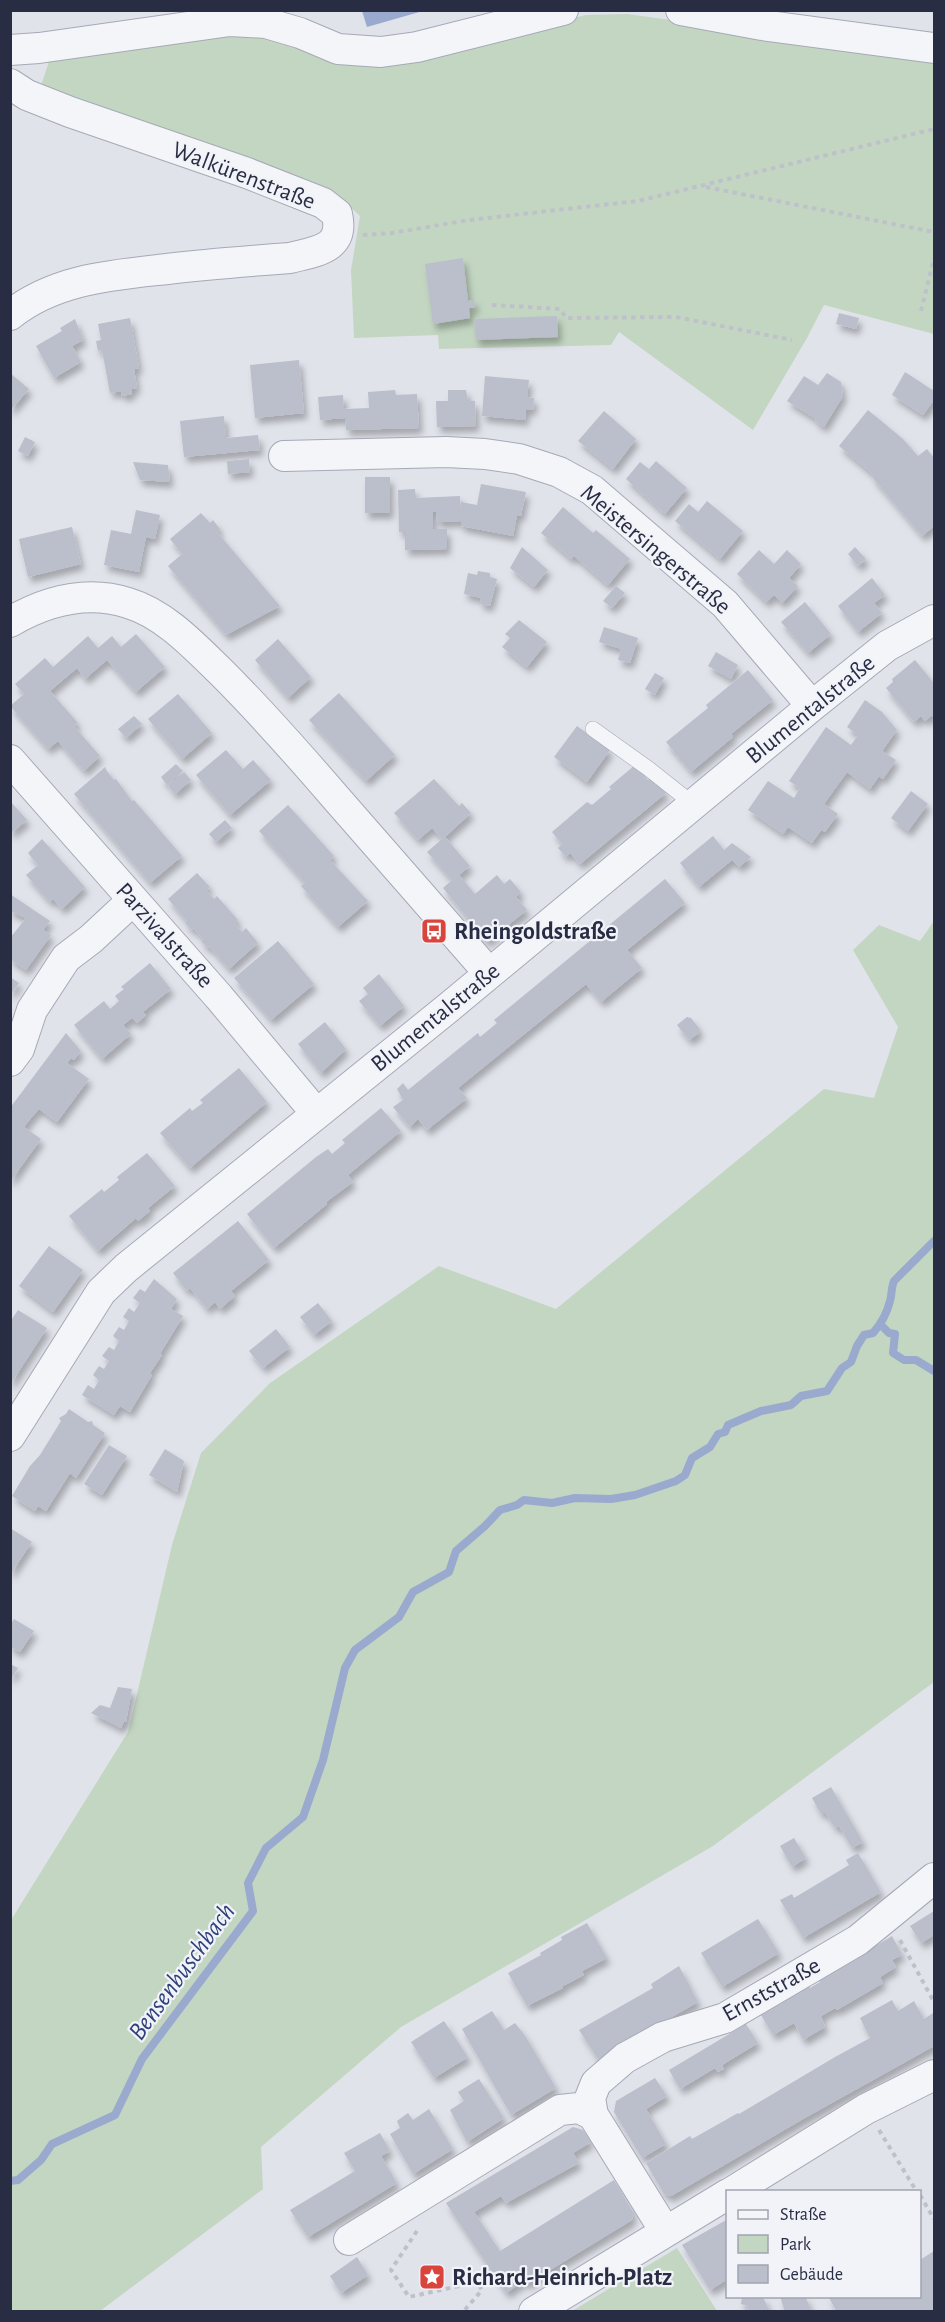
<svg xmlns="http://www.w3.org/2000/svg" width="945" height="2322" font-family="'Alegreya Sans',sans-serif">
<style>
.green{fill:#c3d6c2}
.water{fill:#9aa9ce}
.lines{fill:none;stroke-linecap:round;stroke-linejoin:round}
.stream{stroke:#9aa9ce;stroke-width:8}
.building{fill:#bbbecb;filter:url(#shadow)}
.lane-casing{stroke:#a6a9b6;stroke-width:16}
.street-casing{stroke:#a6a9b6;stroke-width:32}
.path{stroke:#bfc1ca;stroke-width:4;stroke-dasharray:4.5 4.5;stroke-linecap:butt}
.lane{stroke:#f4f5f9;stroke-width:15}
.street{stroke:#f4f5f9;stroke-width:30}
.labels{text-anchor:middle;stroke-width:4.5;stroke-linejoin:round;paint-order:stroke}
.street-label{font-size:24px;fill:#282d44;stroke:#f1f3f8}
.poi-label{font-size:24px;font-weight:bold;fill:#282d44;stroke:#f1f3f8;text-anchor:start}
.water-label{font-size:26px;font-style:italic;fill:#2f427c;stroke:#f1f3f8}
</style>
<defs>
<filter id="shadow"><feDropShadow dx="3.5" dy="6" stdDeviation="3" flood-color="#0004"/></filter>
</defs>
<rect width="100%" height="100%" fill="#e1e3eb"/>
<path class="green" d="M627,14L934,56V334L824,305L807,338L753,430L619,332L611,345L439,349L438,335L354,338L351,270L360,216L345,202L40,89L51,55L240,29L403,57L586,15Z
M934,921V1682L713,1846L401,2027L261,2147L263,2189L100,2311H11V1920L128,1732L172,1545L201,1453L270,1383L439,1266L556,1309L824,1089L874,1098L898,1027L853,950L879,925L920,941Z
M677,2248L717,2311H572Z"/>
<path class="water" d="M362,11V10L423,11L367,27Z"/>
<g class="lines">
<path class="stream" d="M881,1325L889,1333L895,1334L893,1353L904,1360H916L934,1371
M10,2181L18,2180L41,2160L52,2144L115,2115L142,2059L253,1911L248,1883L266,1848L303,1817L323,1760L345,1668L355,1650L399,1617L413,1592L449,1572L456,1551L485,1526L500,1510L517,1505L524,1500L552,1503L575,1498L611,1499L635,1495L676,1481L685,1475L692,1458L710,1447L718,1434L725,1432L728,1425L761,1411L791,1405L801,1396L827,1391L842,1368L851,1362L857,1346L864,1335L873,1333C881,1324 887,1313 890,1301C892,1295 891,1288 894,1281L934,1241"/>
</g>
<path class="building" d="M463,258L468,301L474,300L475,308H469L470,318L433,324L425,264Z
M839,313L859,318L856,329L836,324Z
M557,316L558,337L476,340L474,319Z
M130,318L139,368L134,369L137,388L131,389L132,394L122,396L121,391L110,393L102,350L98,351L96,341L101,340L98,324Z
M75,319L83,340L72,346L81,362L54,378L36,346L62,331L60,328Z
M299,360L304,413L255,418L250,365Z
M905,372L934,391V400L923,415L892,395Z
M10,373L29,389L10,411Z
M827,373L841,382L843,396L824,427L815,421L816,419L787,401L804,376L818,385Z
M485,376L529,380L527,397L534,398L533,410L526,409L525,420L482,416Z
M395,390L396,395L417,394L419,428L346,430L345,418L320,420L318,397L343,395L344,409L369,408L368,392Z
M448,390H466L468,401H475L476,426L437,427L436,401H448Z
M868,410L903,439L918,456L927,449L934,458V529L933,527L922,536L872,477L874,475L839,446Z
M604,411L636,439L613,469L578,441Z
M224,416L226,438L258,435L260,450L184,457L180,421Z
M25,437L35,442L28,456L18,451Z
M249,459L250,472L228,474L227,461Z
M656,461L687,488L665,514L626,479L640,462L649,469Z
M133,462L168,465L170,482L140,480Z
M365,477H390V513H365Z
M481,484L526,492L521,516L517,515L513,536L461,526V521L437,522L436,512H433V529H447V549L405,550V532H399L398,490L415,489L416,498L460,496L461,517V502L477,505Z
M707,501L743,531L720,559L675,521L689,504L698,512Z
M563,507L593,533L596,530L630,559L608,585L574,556L571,559L541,533Z
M136,510L160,515L155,539L146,537L139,572L104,565L111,530L131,534Z
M201,513L210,523L213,520L220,529L217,532L280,606L226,635L168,566L182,554L170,539Z
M72,527L81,564L28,577L19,539Z
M522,547L548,570L534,587L510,568Z
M855,547L866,559L858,566L848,554Z
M759,550L774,564L787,550L801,564L789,578L798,586L782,603L774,595L766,602L737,574Z
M478,571L490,573V577L497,579L490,606L480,604L481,598L464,594L468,573L477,575Z
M872,578L885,595L874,603L882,613L858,632L838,606Z
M616,586L625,593L612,608L603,601Z
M805,602L831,634L808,653L781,622Z
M519,620L547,642L527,667L502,647L510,638L505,634Z
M604,627L638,638L630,663L618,660L621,649L599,642Z
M136,634L165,667L136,692L107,660L85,679L77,668L50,691L78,723L74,726L100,756L84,771L58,741L48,749L10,706L24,694L15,684L45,658L53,667L88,636L98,648L112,636L121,647Z
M278,639L311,677L288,698L255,660Z
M716,652L738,665L731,679L708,666Z
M915,660L933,682L934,680V719L932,715L925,721L921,716L914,722L886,688L893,682L892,679Z
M748,670L773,700L731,734L733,737L691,772L666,742L708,708L706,705Z
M655,673L664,678L655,695L645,689Z
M339,693L395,755L366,781L309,720Z
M178,694L212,733L182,759L148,719Z
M865,700L882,712L897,730L882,751L896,760L883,779L879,776L870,789L847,772L824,804L838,814L825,832L821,830L812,843L788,827L783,834L748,810L768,781L794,798L800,788L789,781L826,727L851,745L858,735L847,727Z
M134,716L142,724L126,738L118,729Z
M577,726L610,750L587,782L554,757Z
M226,750L243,769L253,760L271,780L230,815L196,775Z
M176,764L183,771L167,785L161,777Z
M635,765L648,780L652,777L666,793L580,864L570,853L566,857L558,848L562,844L552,832L587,802L592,805L611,789L609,787Z
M105,767L107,771L114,780L116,779L132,801L134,800L182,856L150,883L74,794Z
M184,772L191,780L175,794L168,786Z
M434,779L459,806L462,803L471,813L445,837L470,866L459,875L475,894L497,875L504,884L510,879L521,892L516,897L527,910L487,942L443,888L452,880L427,852L442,839L432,828L418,840L394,813Z
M911,791L928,804L908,831L891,818Z
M10,801L27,820L10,834Z
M288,805L334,856L330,860L368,901L338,927L301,886L305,883L259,831Z
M225,820L232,828L216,842L209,834Z
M713,836L724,850L732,843L751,857L739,867L732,860L699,887L680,863Z
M42,839L85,887L62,909L53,899L50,902L26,875L38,865L28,853Z
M197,873L210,887L206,890L214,899L217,896L238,920L235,923L242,932L246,928L258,943L229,969L209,946L208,948L201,941L203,939L193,928L192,930L185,923L187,921L168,899Z
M665,879L685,903L627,950L642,968L601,1002L586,984L458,1088L467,1098L427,1130L418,1119L410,1127L393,1107L403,1100L397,1089L403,1083L408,1090L478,1033L480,1037L497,1023L494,1020Z
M10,894L50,921L43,930L51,935L26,970L10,959V938L26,918L10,911Z
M278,941L314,984L271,1020L234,978Z
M150,963L171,989L143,1012L146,1015L137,1023L132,1018L123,1025L131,1034L102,1059L74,1025L104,1001L110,1009L119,1001L115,996L124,989L121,987Z
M379,974L404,1006L380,1026L359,1001L368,994L363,988Z
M10,977L19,983L10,995Z
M687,1017L691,1018L699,1028V1033L689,1040L677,1025Z
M325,1022L346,1049L321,1073L298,1044Z
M66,1033L81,1051L74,1060L71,1058L67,1063L89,1079L57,1122L39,1109L31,1118L24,1127L41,1139L10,1182V1108Z
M239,1068L267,1102L190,1168L160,1133L190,1108L192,1111L203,1103L200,1100Z
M381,1108L401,1131L348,1175L353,1182L326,1202L327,1204L315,1214L274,1248L247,1214L316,1157L328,1149L332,1154L345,1143L342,1140Z
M147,1153L175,1186L148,1208L150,1211L138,1221L136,1218L98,1251L69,1216L102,1189L104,1192L119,1180L117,1177Z
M238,1221L269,1260L231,1291L235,1296L220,1309L215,1302L207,1309L190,1288L187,1291L173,1273Z
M49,1246L83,1270L53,1312L19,1286Z
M154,1279L177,1299L171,1309L183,1316L160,1354L162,1355L150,1373L152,1375L130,1412L120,1406L114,1415L82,1395L88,1385L94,1389L99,1380L93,1375L99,1366L104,1369L109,1361L102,1356L109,1347L114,1350L119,1341L113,1336L119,1327L124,1330L129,1321L123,1317L129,1308L134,1312L140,1303L133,1298L140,1289L145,1292Z
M318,1303L332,1321L314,1335L300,1317Z
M18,1310L47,1328L10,1385V1322Z
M276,1329L290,1347L263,1368L249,1351Z
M69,1409L88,1422L92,1421L93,1425L105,1433L76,1478L70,1473L46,1511L38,1506L35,1511L12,1496L30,1466L40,1455L61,1421L59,1418L66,1414Z
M109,1445L127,1456L102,1495L84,1484Z
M165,1449L184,1461L177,1492L149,1475Z
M10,1528L32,1542L10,1575Z
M14,1619L34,1631L20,1652L10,1647V1625Z
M10,1664L18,1668L10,1680Z
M118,1687L132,1689L126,1722H124L121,1728L91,1713L100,1705L110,1708Z
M831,1787L863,1842L852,1848L839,1826L835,1828L825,1812L821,1814L812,1798Z
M794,1838L806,1858L792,1867L780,1846Z
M858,1853L881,1892L803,1938L780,1900L792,1894L794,1898L849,1865L846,1860Z
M934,1911V1935L921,1943L910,1926Z
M758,1919L779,1953L722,1987L701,1953Z
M587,1923L607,1958L582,1971L584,1975L563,1986V1988L527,2006L508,1973L541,1955L540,1953L562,1940L561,1937Z
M892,1936L902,1955L892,1960L896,1967L880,1977L883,1983L837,2010L835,2008L821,2016L825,2027L803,2040L794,2023L773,2035L761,2015L809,1986L810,1988L820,1982L819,1980Z
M679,1966L698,2002L598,2059L579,2030L653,1988L651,1984Z
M892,2000L898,2011L914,2001L924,2019L933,2013L934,2046L803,2119L671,2196L664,2194L646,2163L690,2136L692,2139L738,2113L739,2114L835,2057L870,2038L860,2018Z
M492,2011L504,2030L515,2023L526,2037L556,2088L511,2115L462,2029Z
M444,2021L468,2057L434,2078L411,2042Z
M746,2024L758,2043L722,2065L724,2069L718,2072L715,2068L680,2089L669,2070Z
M655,2078L667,2096L646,2109L666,2144L642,2158L614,2112L616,2101Z
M479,2079L504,2118L467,2142L450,2110L464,2101L458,2092Z
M429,2109L453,2149L413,2174L390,2134L400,2128L397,2121L408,2113L413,2120Z
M573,2127L583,2130L591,2142L573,2153L579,2163L506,2203L501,2196L474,2212L500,2251L614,2180L633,2212L632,2220L527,2284L525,2280L506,2293L446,2203Z
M380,2133L390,2151L381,2156L397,2183L308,2237L290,2210L355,2171L344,2153Z
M728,2219V2279L710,2290L682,2245Z
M934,2251V2312H837L828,2296H920V2260Z
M357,2257L368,2275L341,2293L330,2276Z
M742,2296L763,2297L770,2312H747L748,2306L741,2304Z
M780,2296H805L811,2310L785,2312Z"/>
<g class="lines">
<defs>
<path id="lane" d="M593,729L649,769L693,804"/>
<path id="street" d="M681,10L762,25L934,48
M10,50L39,48L230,21L266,23L300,33L338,49L381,52L417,47L563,10
M10,84L27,95L70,112L247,173L323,203L337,214C345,249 317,251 290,258C249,261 208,264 167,269C112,275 55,279 10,315
M284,456L446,452L485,454L519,459L559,472L592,490L725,604L812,706
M10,622C46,601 87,590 128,603C165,614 195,647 222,673C262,713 299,755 336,798C387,856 438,914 489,973
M10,760L219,997L316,1113
M10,1061L19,1049L32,1010L66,958L91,939L133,900
M10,1436L101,1292L126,1268L448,1008L812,706L887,646L934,620
M732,2192L866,2109L934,2075
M665,2231L593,2115L590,2098L596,2083L625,2058L663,2037L725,2018L858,1940L934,1878
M349,2240L560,2110L579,2108L593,2115
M534,2312L728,2194"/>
</defs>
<use href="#lane" class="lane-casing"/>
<use href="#street" class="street-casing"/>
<path class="path" d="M706,187L934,232
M363,235L392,233L469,220L638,201L934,129
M492,305L560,309L566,318L676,317L792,340
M921,311L934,258
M900,1940L934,2002
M879,2130L917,2192
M920,2195L934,2219
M417,2231L391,2270L409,2297L477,2282L482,2290L463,2312"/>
<use href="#lane" class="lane"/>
<use href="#street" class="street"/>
</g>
<defs>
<symbol id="bus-square" viewBox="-11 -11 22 22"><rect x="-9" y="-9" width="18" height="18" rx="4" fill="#d9443d" stroke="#f1f3f8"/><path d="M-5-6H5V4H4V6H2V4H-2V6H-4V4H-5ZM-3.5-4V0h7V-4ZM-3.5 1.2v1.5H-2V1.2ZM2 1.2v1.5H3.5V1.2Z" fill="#fff"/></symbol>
<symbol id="sight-square" viewBox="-11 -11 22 22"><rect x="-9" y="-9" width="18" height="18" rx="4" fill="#d9443d" stroke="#f1f3f8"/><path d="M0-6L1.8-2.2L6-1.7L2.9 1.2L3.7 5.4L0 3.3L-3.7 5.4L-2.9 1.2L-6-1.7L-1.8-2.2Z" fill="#fff"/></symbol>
</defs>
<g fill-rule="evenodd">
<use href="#bus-square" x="419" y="916" width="30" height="30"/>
<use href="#sight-square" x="417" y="2262" width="30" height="30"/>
</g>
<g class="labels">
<g class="street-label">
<text transform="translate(244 175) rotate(21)" y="8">Walkürenstraße</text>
<text transform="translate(656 549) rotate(40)" y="8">Meistersingerstraße</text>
<text transform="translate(810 709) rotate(-39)" y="8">Blumentalstraße</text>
<text transform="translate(165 935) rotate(48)" y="8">Parzivalstraße</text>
<text transform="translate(435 1017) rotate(-39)" y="8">Blumentalstraße</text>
<text transform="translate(771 1989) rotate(-29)" y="8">Ernststraße</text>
</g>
<g class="poi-label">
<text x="454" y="939">Rheingoldstraße</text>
<text x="452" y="2285">Richard-Heinrich-Platz</text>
</g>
<g class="water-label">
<text transform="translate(181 1971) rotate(-54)" y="9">Bensenbuschbach</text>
</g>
</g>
<rect width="945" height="2322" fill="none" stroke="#282d44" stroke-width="24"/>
<rect x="726" y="2190" width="195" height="108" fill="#f1f3f8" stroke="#a1a4b0" stroke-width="1.5"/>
<rect x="738" y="2210" width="30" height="9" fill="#f4f5f9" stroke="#a1a4b0" stroke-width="1.5"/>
<text x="780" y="2220" font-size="18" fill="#282d44">Straße</text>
<rect x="738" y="2235" width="30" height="18" fill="#c3d6c2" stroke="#a1a4b0" stroke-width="1.5"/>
<text x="780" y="2250" font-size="18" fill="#282d44">Park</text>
<rect x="738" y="2265" width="30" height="18" fill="#bbbecb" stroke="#a1a4b0" stroke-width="1.5"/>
<text x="780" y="2280" font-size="18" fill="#282d44">Gebäude</text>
</svg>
